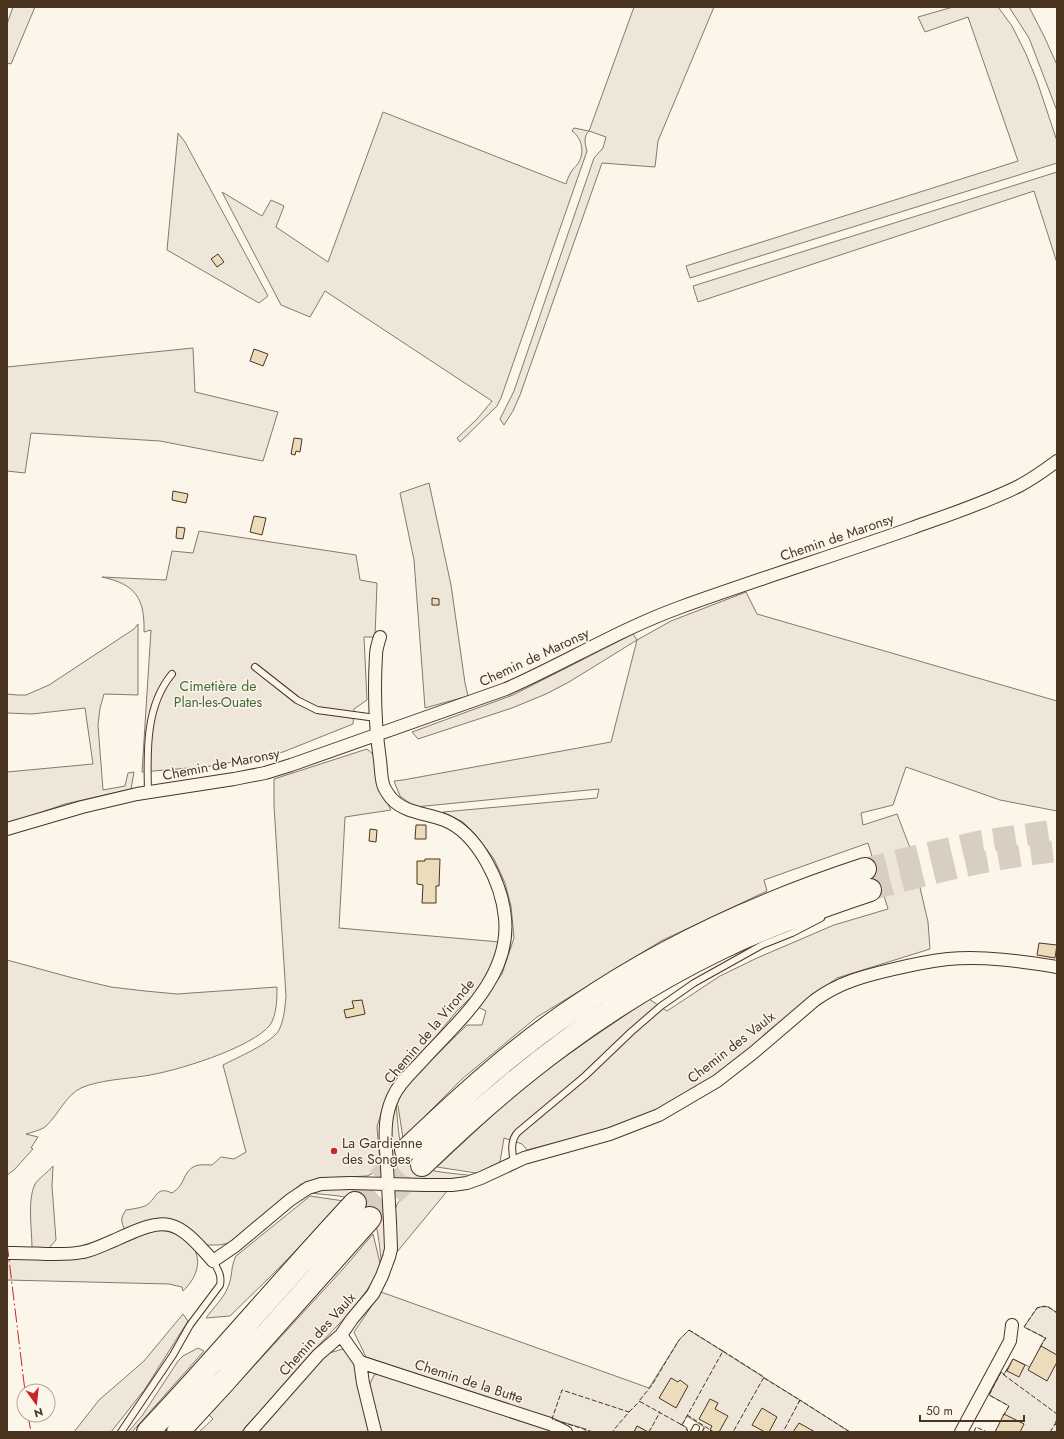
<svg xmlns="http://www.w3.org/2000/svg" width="1064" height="1439" font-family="Jost,sans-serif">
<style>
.green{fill:#ede6d9;stroke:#887966}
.building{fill:#ecdcbc;stroke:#4a3520}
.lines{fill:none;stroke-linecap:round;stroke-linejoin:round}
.motorway-tunnel{stroke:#d8cfc1;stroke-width:22;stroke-dasharray:22 11;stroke-linecap:butt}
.service-casing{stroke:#4a3520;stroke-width:8}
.minor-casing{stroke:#4a3520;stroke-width:14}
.motorway-casing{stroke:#4a3520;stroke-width:24}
.service{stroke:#fbf6e9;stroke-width:6}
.minor{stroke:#fbf6e9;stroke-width:12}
.motorway{stroke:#fbf6e9;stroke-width:22}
.minor-bridge-casing{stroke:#4a3520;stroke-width:14;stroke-linecap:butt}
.minor-bridge{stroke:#fbf6e9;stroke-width:12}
.fence{stroke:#4a3520;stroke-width:1;stroke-dasharray:5 2;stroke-linecap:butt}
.power{stroke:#c62828;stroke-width:1;stroke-dasharray:14 3 2 3;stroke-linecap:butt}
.poi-dot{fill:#c62828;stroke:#fbf6e9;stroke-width:1.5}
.labels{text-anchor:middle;stroke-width:3;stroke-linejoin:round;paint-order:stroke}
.street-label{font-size:14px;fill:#4a3520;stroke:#fbf6e9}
.park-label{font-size:14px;fill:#436837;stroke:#fbf6e9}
.poi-label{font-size:14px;fill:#4a3520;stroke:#fbf6e9;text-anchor:start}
</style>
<rect width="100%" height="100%" fill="#fbf6e9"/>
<path class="green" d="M13,7H35L11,64L7,63V24Z
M634,7H714L658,141L655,167L602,163L520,395L513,411L504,425L500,419L514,391L594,158L603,148L606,137L589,131C583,137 585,144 587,151L501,398L497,406L460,442L457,438L477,419L492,401L325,291L310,317L281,305L222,192L262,216L271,200L284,206L276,227L328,262L383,112L566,184C567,180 569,176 571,172C573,169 575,167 577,165C585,154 583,139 572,131L574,128L589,131Z
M953,7H998L1012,26L1026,54L1037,81L1057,141V163L690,278L686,266L1018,161L968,17L925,32L918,17Z
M1009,7H1029L1044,36L1057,65V111L1029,38Z
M178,133L185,142L268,296L259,303L167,250Z
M1057,172V263L1034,191L698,302L693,286Z
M193,348L195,392L278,412L263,461L160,441L31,433L25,473L7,471V367Z
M429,483L451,585L465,683L468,696L425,708L414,560L400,493Z
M199,531L356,555L360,580L377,583L375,637H364L367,700L354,709L353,724L283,752L212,766L142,772L151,630L144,632C145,598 135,584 102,577L166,580L172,551L193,553Z
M746,592L757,614L1057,701V811L1000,800L906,767L893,805L861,813L863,825L897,814L912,853L928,922L930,949L837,978L803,1003L755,1047L719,1074L686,1096L635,1119L594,1133L527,1150L522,1144L504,1138L500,1162L484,1171L476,1173L437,1167L524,1086L586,1042L649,999L667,1011L720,976L757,958L834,925L888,909L868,843L764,880L767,891L661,941L537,1017L462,1079L403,1138L398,1106L396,1105C398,1120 398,1144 405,1157C415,1173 457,1173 475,1176C461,1179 419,1183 406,1177C391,1170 389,1135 391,1121C393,1110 398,1096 404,1087C410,1080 418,1074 424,1068C438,1053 453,1039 467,1025H482L486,1011L478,1007L502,974L514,938L511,906L505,883L494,859L475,834L463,822L443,812L597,798L599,789L415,807L400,796L394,781L403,780L611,742L637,640L569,682L546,694L512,708L418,739L412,732L513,695L633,634L637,640L671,621Z
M138,624V695L104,694L100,708L98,725L103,790L125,786L128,773L134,772L131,789L65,804L7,824V772L93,764L85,708L32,714L7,713V694L17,695H26L49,685L134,629Z
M367,749L374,755L383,795L391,810L345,817L339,928L500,942L495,961L481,987L456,1012L415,1062L402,1072L384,1103L377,1127L380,1163L376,1172L367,1176L325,1178L301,1184L229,1243L219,1245H207C177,1214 163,1213 125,1230C121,1222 120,1218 126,1210C132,1209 140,1208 145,1206C157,1200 155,1185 172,1193C186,1185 182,1172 195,1166C200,1164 207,1165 212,1165L221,1157L234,1159L246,1152L223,1065C236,1058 272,1043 279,1030C284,1020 285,1007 286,996L274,806V779Z
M7,960L73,978L111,987L145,991L177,994L277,987C277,998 277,1015 270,1025C252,1048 174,1072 144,1076C125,1079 99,1080 81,1088C65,1096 59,1114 46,1126C42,1130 32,1132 26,1134L38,1137L31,1148L33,1149L14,1170L7,1175Z
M53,1166L52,1186L56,1240L48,1249L32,1248C32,1231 27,1199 35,1184C39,1178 48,1172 53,1166Z
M362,1187L372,1192L381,1201L385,1210L386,1248L382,1265C378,1243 380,1205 353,1199C340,1195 324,1195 311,1193L318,1190Z
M413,1190H448L397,1252C395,1230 386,1201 413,1190Z
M310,1196L344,1201L274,1273L230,1316L206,1318C213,1308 224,1298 228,1287C233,1276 230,1268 236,1256Z
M157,1230C195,1232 212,1263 183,1291L182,1287L169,1284L7,1280V1258L95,1255L136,1238L147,1231Z
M373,1234L381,1267C363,1301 340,1323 314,1350C289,1377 266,1405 241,1432H199L213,1419L209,1415L343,1269Z
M381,1292L649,1388L679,1340L689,1330L850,1432H702L704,1427L687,1416L682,1425L686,1427L688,1432H648L637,1426L634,1432H584L586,1429L552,1419L366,1357L354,1332Z
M1044,1306L1049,1307L1057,1313V1432H995L1009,1406L989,1395L1001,1372L1004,1374L1013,1359L1030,1367L1045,1338L1024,1327L1037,1308Z
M183,1314L188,1321L145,1389L111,1432H74L99,1400L144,1361Z
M198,1348L204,1351L132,1432H128L142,1416L178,1361L183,1356Z
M343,1349L353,1359L369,1432H258L326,1354Z
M385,1373L555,1432H380L371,1399L370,1384L374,1375Z"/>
<path class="building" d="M218,254L224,262L217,267L211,259Z
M254,349L268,354L263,366L250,361Z
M294,438L302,439L300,452L296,451L295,455L291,454Z
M173,491L188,494L186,503L172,500Z
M254,516L266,518L262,535L250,532Z
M177,527L185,528L183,539L176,538Z
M432,598L439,599V605H432Z
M416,825H426V839H415Z
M370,829L377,830L376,842L369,841Z
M425,859H440L439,886H436V903H422L423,885L417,884V861H425Z
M1039,943L1057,945L1055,958L1037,955Z
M362,1000L365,1014L346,1018L344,1010L354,1008L352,1001Z
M1041,1346L1057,1355V1362L1047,1381L1028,1370Z
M1013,1359L1025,1365L1019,1377L1007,1371Z
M671,1378L678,1382L680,1380L688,1386L676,1408L659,1398Z
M710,1399L718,1403L715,1409L728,1416L719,1432H714L710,1430L712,1426L699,1419Z
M762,1408L777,1417L769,1432H765L752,1425Z
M1004,1414L1024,1424L1020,1432H995Z
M799,1423L815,1432H793Z
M637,1426L648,1432H634Z"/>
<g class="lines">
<path class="motorway-tunnel" d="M865,869L920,855L982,841L1057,830
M870,890C932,872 993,858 1057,851
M355,1203L406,1150
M370,1218L422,1165"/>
<defs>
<path id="service" d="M255,667L297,700L317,710L376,718
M148,792C147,753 145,706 172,674
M514,1163C512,1152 510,1140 518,1132L585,1076L631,1032L661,1006L694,983L762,945L792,933L821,918
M121,1432L173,1355L190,1325L220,1285C222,1275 218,1270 213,1261
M694,1432L696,1428"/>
<path id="minor" d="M380,637C378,643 376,650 376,655C374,690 375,726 380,760C381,768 381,777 383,784C384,789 388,794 391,798C404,813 426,813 444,820C478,833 502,884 505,918C511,978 458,1021 421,1062C411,1073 399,1083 393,1097C385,1114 385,1131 386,1149
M7,829L82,807L137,794L234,779L265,773L291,765L506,689C565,663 620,629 681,607C758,579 836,555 912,528C948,515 985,503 1019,486C1032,479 1045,470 1057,461
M425,1185H452L467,1183L481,1178L524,1158L610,1134L659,1115L717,1081L753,1053L815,1000C840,982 864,976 894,969C911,965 930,961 948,959C984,956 1021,961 1057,967
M7,1253C32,1252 59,1257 83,1252C94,1250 105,1244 115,1240C168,1215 175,1218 213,1261L235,1246L290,1200L308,1188L321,1184L351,1183
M341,1335L360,1362L363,1383L375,1432
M360,1362L550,1424L566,1432
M250,1432L318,1355L341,1335L352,1319L373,1294L382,1276L389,1257L391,1249L390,1222
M961,1432L1010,1341L1012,1325"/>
<path id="motorway" d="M406,1150C459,1099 514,1049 575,1008C665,946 761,903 865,869
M422,1165C512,1077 607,1003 721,948C769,925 819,907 870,890
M148,1432C219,1357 285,1278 355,1203
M178,1432L224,1382L370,1218"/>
</defs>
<use href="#service" class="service-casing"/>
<use href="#minor" class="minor-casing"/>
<use href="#motorway" class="motorway-casing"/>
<use href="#service" class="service"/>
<use href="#minor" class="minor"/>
<use href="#motorway" class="motorway"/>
<defs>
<path id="minor-bridge" d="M386,1149L390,1222
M351,1183L425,1185"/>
</defs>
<use href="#minor-bridge" class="minor-bridge-casing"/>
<use href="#minor-bridge" class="minor-bridge"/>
<path class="fence" d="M689,1330L723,1351L682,1425L639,1401L652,1385L679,1340Z
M1040,1347L1046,1338L1024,1327L1037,1308C1046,1305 1049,1307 1057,1313
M723,1351L764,1377L733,1432
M1008,1368L1004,1375L1057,1414
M764,1378L800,1400L783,1432
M799,1402L800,1400L850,1432
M629,1412L640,1401
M687,1415L712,1431
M1003,1416L1009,1406L989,1395L1001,1372L1004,1375
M680,1424L686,1427L688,1432
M593,1432L552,1419L562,1390L629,1412L612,1432
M649,1432L660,1412H659
M702,1432L705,1427
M974,1432L976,1427L987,1432
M1050,1432L1055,1424L1057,1426L1055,1424L1057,1419"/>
<path class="power" d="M7,1243L25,1391
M28,1415L31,1432"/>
</g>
<circle class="poi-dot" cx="334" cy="1151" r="4"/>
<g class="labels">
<g class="street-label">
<text transform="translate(837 537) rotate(-19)" y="5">Chemin de Maronsy</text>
<text transform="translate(534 657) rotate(-25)" y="5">Chemin de Maronsy</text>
<text transform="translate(221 764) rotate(-11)" y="5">Chemin de Maronsy</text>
<text transform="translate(429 1031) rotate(-50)" y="5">Chemin de la Vironde</text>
<text transform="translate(731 1047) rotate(-38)" y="5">Chemin des Vaulx</text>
<text transform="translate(317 1334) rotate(-48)" y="5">Chemin des Vaulx</text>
<text transform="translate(469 1381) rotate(18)" y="5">Chemin de la Butte</text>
</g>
<g class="park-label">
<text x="218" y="691">Cimetière de<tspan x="218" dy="16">Plan-les-Ouates</tspan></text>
</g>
<g class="poi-label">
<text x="342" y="1148">La Gardienne<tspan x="342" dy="16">des Songes</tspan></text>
</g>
</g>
<rect width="1064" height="1439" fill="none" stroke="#4a3520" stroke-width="16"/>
<g transform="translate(36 1403) rotate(165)"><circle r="19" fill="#fbf6e9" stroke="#b4a999"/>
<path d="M0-3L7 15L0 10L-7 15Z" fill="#c62828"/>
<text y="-6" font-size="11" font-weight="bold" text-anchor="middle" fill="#4a3520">N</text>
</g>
<path d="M920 1415v6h104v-6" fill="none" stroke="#4a3520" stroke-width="2"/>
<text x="926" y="1415" font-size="12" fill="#4a3520" stroke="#fbf6e9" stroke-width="3" paint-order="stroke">50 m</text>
</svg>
